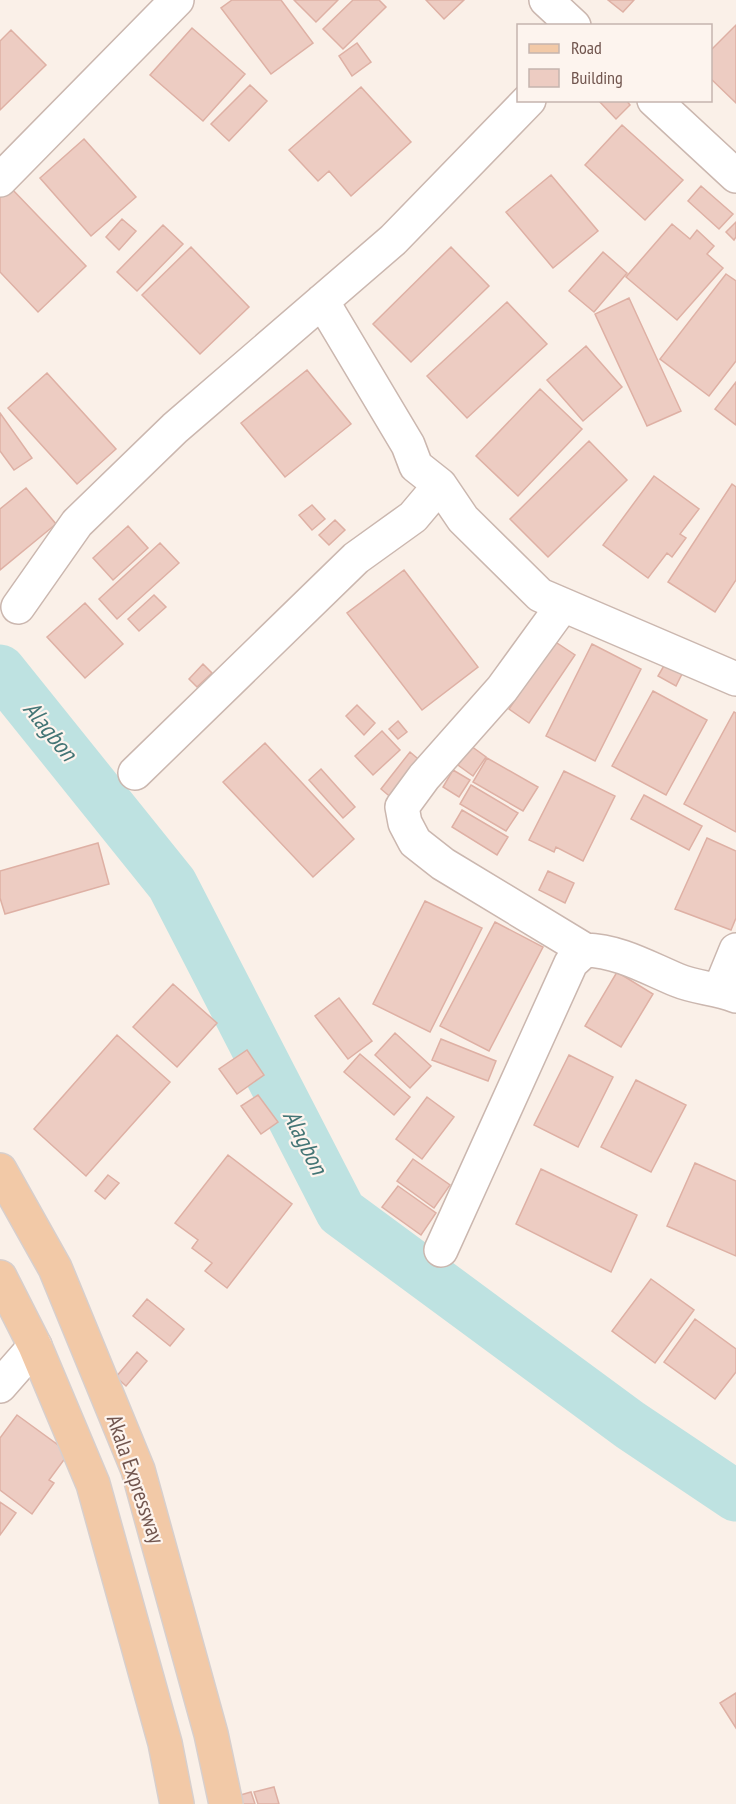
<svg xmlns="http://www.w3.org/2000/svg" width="736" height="1804" font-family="'PT Sans Narrow',sans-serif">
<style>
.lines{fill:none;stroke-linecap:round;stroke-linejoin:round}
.river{stroke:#bee2e1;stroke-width:51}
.building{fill:#edccc2;stroke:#deb0a4;stroke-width:1.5}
.street-casing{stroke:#cbb7af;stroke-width:36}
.primary-casing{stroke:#d7cfcd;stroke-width:36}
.street{stroke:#fff;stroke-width:33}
.primary{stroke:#f2c9a7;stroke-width:33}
.labels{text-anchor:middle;stroke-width:4.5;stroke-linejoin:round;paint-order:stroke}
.street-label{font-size:22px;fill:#71554e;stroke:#fdf4ee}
.water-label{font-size:24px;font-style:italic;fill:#437575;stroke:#fdf4ee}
</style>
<rect width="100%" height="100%" fill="#faf0e8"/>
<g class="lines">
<path class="river" d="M0,670L172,884L341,1212L630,1425L736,1496"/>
</g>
<path class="building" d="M232,0H281L313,43L271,74L221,8Z
M294,0H338L316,22Z
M353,0H379L386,7L343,49L323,29Z
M426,0H464L444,19Z
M608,0H634L623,12Z
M736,25V103L710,78V51Z
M192,28L245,74L203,121L150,75Z
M11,30L46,65L0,110V41Z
M357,43L371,62L352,76L339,56Z
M250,85L267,101L229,141L211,124Z
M361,87L411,142L351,196L329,171L318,181L289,150Z
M598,100H626L630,105L616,119Z
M622,125L683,180L645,220L585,165Z
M84,139L136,197L91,236L40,178Z
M551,175L598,231L553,268L506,212Z
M701,186L733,214L719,229L688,201Z
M10,187L86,266L38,312L0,272V196Z
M122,219L136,231L119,250L106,237Z
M736,222V237L734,240L726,232Z
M672,224L690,239L697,230L714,246L707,254L723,268L677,320L626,277Z
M163,225L183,244L137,291L117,272Z
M191,247L249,307L200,354L142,295Z
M451,247L489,286L411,362L373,324Z
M603,252L627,273L594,312L569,291Z
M726,274L736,281V361L709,396L660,359Z
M629,298L681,411L647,426L595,314Z
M507,302L547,344L467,418L427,376Z
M586,346L622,387L583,421L547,380Z
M307,370L351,424L285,477L241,423Z
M47,373L116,449L77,484L8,408Z
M736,382V425L715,409Z
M540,389L582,429L518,496L476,456Z
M0,413L32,458L14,470L0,451Z
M589,441L627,480L548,557L510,519Z
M654,476L699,509L680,534L686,538L672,557L667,553L648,578L603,545Z
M732,484L736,487V580L715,612L668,582Z
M26,488L56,524L0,570V509Z
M312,505L325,519L312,530L299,515Z
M335,520L345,530L329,545L319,535Z
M128,526L148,548L113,580L93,558Z
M160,543L179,563L117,619L99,599Z
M404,570L478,667L422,710L347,613Z
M154,595L166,607L139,631L128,619Z
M85,603L123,644L85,678L47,637Z
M554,641L575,655L529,723L509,709Z
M592,644L641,669L595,761L546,736Z
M669,657L686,666L676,686L658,676Z
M203,664L212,673L197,687L189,679Z
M653,691L707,720L666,795L612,766Z
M357,705L375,723L364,735L346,716Z
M734,712L736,713V832L684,804Z
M398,721L407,732L398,739L389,729Z
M382,731L400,750L373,775L355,756Z
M265,743L354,839L313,877L223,782Z
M471,746L486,757L473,776L458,765Z
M410,752L423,763L394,800L381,789Z
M487,758L538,787L523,811L473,782Z
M321,769L355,807L343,818L309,780Z
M453,770L470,780L459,797L443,787Z
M564,771L615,796L583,861L556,847L554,852L529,840Z
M471,785L518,813L506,831L460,804Z
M644,795L702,826L689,850L631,819Z
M462,810L508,837L497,855L452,827Z
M707,838L736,851V918L731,930L675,909Z
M98,843L109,884L5,914L0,898V871Z
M548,871L574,883L565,903L539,890Z
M425,901L482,928L430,1032L373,1004Z
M495,922L543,947L489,1051L440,1026Z
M617,972L653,994L621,1047L585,1026Z
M173,984L217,1023L177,1067L133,1027Z
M339,998L372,1041L348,1059L315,1016Z
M395,1033L431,1066L410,1088L375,1055Z
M117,1035L170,1082L86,1176L34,1129Z
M441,1039L496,1061L488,1081L432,1060Z
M247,1050L264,1075L237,1094L219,1069Z
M360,1054L410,1097L394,1115L344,1072Z
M569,1055L613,1077L578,1147L534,1125Z
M636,1080L686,1105L651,1172L601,1147Z
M258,1095L278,1122L261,1134L241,1106Z
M427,1097L454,1117L422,1159L396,1139Z
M228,1155L292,1204L227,1288L205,1271L212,1263L192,1248L198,1240L175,1223Z
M413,1159L450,1185L434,1208L397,1181Z
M695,1163L736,1181V1256L667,1226Z
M541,1169L637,1215L611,1272L516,1224Z
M108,1175L119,1183L105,1199L95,1191Z
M398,1186L436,1213L421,1235L382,1207Z
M651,1279L694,1310L655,1363L612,1331Z
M147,1299L184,1329L170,1346L133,1316Z
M695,1319L736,1349V1372L715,1399L664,1362Z
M137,1352L147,1361L126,1386L116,1377Z
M17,1415L69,1453L49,1480L54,1483L32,1514L0,1490V1438Z
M0,1502L16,1513L0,1535Z
M736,1693V1728L720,1703Z
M274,1787L279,1804H258L254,1792Z
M251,1792L255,1804H239L237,1796Z"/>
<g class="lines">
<defs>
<path id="street" d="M546,0L574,26
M654,100L736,176
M0,180L177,0
M440,485L463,519L540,595L736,679
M563,605L502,689L424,777L402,807L405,823L415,842L443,864L585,950C619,951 646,967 677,980C696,988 716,988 736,996
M18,607L77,523L175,428L393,240L529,100
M135,773L356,558L413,517L440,485L416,466L408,445L322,301
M720,989L736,950
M441,1250L571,963L585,950
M0,1386L35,1346"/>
<path id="primary" d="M0,1170L55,1268L138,1470L211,1734L226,1804
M0,1277L35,1346L93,1484L165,1743L177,1804"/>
</defs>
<use href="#street" class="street-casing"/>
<use href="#primary" class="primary-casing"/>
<use href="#street" class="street"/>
<use href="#primary" class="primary"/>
</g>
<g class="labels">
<g class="street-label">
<text transform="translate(136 1479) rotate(71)" y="8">Akala Expressway</text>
</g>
<g class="water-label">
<text transform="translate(50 731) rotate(51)" y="8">Alagbon</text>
<text transform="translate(305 1142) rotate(63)" y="8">Alagbon</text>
</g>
</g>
<rect x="517" y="24" width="195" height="78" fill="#fdf4ee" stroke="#c5b4ae" stroke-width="1.5"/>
<rect x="529" y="44" width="30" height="9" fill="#f2c9a7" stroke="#c5b4ae" stroke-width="1.5"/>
<text x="571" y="54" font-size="18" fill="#71554e">Road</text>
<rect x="529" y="69" width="30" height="18" fill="#edccc2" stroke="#c5b4ae" stroke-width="1.5"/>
<text x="571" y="84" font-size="18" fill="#71554e">Building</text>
</svg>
